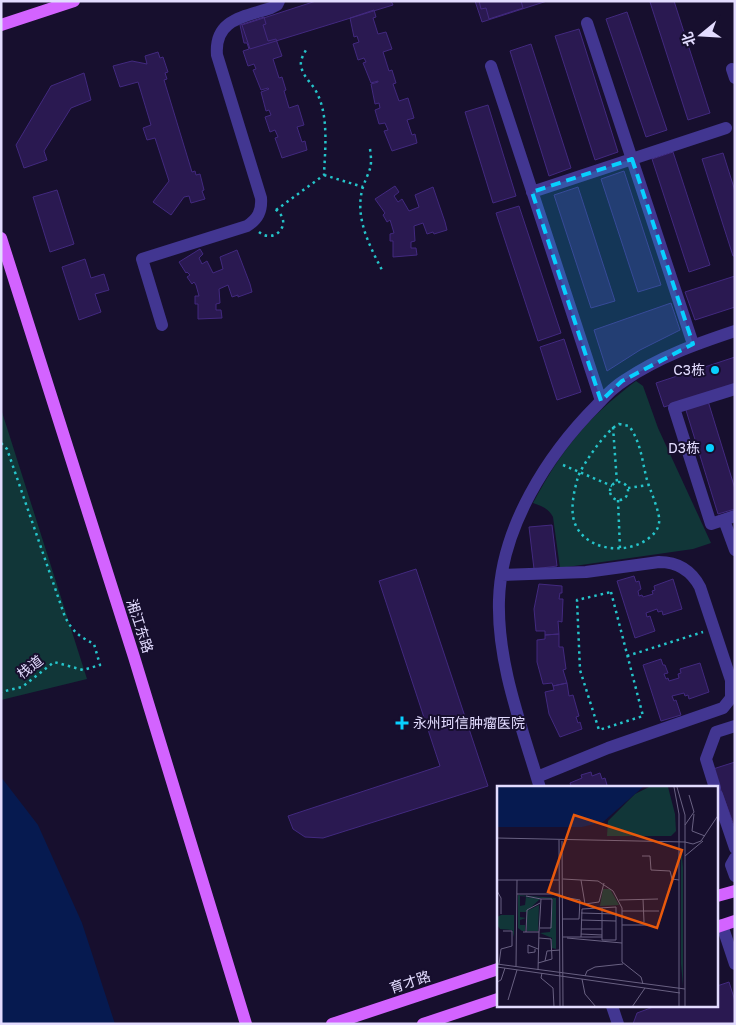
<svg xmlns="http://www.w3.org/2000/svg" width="736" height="1025" font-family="'Golos Text','Noto Sans SC',sans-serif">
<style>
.green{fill:#113638}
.water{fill:#061a50}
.building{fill:#2a1951;stroke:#42297f}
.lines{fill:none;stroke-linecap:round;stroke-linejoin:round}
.path{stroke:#25c4ca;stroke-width:2.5;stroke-dasharray:2.5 4;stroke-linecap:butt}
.minor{stroke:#423691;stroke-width:12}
.major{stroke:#d363ff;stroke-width:12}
.marked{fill:#08d0ff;fill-opacity:0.2;stroke:#08d0ff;stroke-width:4;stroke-dasharray:10 6;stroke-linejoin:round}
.poi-dot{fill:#08d0ff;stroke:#170f2e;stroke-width:2}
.labels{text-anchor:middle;stroke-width:4;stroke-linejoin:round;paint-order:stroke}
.poi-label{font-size:14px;fill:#e3dcff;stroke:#170f2e;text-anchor:end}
.street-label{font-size:14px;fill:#e3dcff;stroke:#170f2e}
.inset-road{fill:none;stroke:#696182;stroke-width:1}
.view{fill:#e8590c;fill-opacity:0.15;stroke:#e8590c;stroke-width:2.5}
.inset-edge{fill:none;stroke:#e3dcff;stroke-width:2.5}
</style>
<rect width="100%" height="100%" fill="#170f2e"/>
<path class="green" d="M636,381L643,386L658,428L711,543L693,549L560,568L553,517C549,509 542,506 533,503C562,449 587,418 636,381Z
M1,409L87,679L1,700Z"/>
<path class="water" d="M1,777L38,825L82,923L115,1024H1Z"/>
<path class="building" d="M316,1H391L393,5L250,49L242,25Z
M475,1H547L482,22Z
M479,1H521L523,8L489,19L486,8L481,9Z
M654,1H674L710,113L688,120L650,2Z
M374,10L376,17L373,18L378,34L386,32L392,49L383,52L389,71L392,70L396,83L393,84L399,101L408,98L414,118L407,120L412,135L415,134L417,143L392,151L384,131L388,130L385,123L379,124L375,110L380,108L379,103L375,104L371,84L378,82V81L371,83L363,63L366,62L364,58L358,60L353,44L359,42L357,36L354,37L350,18Z
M627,12L667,130L646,137L606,19Z
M264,17L266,24L263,25L268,41L276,39L282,56L273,59L279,78L282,77L286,90L284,91L289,108L298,105L304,125L297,127L302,142L305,141L307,150L282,158L275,138L278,137L275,130L270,132L265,117L271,115L269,110L266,111L261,92L269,89L268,88L261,90L253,70L256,69L254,64L248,66L243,51L249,49L247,43H244L240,25Z
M579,29L618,152L595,160L555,36Z
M531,44L571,168L549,176L510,51Z
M158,52L160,58L163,57L168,72L165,73L167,79L164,80L192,172L195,171L196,175L200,174L204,190L202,191L205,199L191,203L189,196L184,197L171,215L153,202L169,181L155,138L147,140L143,128L151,125L138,82L120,87L113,66L132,61L147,64L145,56Z
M84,73L91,100L71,108L44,151L47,160L24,168L16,145L51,86Z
M488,105L516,196L493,203L465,112Z
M673,152L710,265L689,272L652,159Z
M723,153L735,191V256H733L702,159Z
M624,171L661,285L638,292L601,179Z
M395,186L399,192L394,196L398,202L402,199L409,211L419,207L415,195L433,187L445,222L447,230L434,234L433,232L427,234L423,223L414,226L415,241L411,242V248H416L417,255L393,257V241H390V234L394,233L391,223L390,220L387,222L383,215L385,213L375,199Z
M578,187L615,301L591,308L554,195Z
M57,190L74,244L50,252L33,197Z
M519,206L561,333L538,341L496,213Z
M200,249L203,254L199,258L202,264L207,261L213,273L223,269L220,257L237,250L250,284L252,292L238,297V295L232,297L228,285L219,289L220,303L216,304V310H221L222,318L198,319V304H195V296H199L196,285L194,282L192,284L187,277L190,275L187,272L186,273L179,262Z
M85,259L91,278L104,274L109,290L95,294L101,312L79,320L62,267Z
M735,276V307L695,320L685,292Z
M671,303L680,330L640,350L607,371L594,330Z
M564,339L581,392L557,400L540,347Z
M735,357V384L664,407L656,383Z
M708,401L735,489V509L718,514L685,407Z
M552,525L557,566L534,569L529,527Z
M416,569L488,786L323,838L305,837L293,829L288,816L440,766L379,581Z
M634,576L636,582L639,581L641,589L638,591L639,596L642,595L643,597L653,594L652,591L655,590L654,586L673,579L682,609L663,615L662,611L658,612L657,609L646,613L647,617L650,616L655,631L635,638L617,581Z
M539,584L562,586V593H560L559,599H563L562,622L558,621L559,634L545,635V631H536L534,609Z
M559,634V647H563L566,669L563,670L567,683L553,686L552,683L543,684L537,662V640L545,639V635Z
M661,659L663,665H665L668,673L664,674L666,679L668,678L669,681L679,678L678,674L681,673L680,669L700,663L709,692L689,699L688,695L685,696L684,693L672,696L674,701L676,700L681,715L661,721L643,665Z
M567,683L569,696L573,695L579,716L576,717L578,723L580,722L582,729L560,737L549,714L545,692L554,690L553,686Z
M735,762V828L713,769Z
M591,772L592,776L600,773L602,779L605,778L607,785L604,786V788H572L570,783L582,778L581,775Z
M729,982L735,1001V1024H633L637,1013L656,1006H717V986Z"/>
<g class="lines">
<path class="path" d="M370,149C373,170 369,169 363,187C354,216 369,245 382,270
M324,175L363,187
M276,210L324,175C325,150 329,117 317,93C312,83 303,77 301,66C300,59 304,54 307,48
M259,232C274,245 295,223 275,209
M619,424L629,426C641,442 642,461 647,480C650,490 661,514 659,523C658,530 654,534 649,538C628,555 588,551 576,526C569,512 574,491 578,477C582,465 607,429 619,424Z
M613,427L617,483
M1,443L7,449L65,617C73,632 79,636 94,644L100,665L83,670L54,662L22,687L1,692
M563,465L612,486
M610 491a9 9 0 1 1 18 0a9 9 0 1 1-18 0Z
M628,488L648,485
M618,500L620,549
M611,592L643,716L599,730L580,670L577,600Z
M627,656L703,632"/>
<path class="minor" d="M587,23L693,344
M491,66L601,401
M732,69L735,78
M532,192L726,128
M162,325L142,259L247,226C258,219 262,211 261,198L217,55C214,19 244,17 271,8L277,5L279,1
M735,389L674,408L711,524L735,516
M724,520L735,550
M502,575L586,572L659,562C678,562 691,570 700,587L731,680V698L723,708L608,748L537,777
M540,788C522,727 497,664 499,600C501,528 547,455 597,405C605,396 615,386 625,380C659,357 696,344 735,331
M715,788L706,759L716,732L735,726
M717,795L735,848
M735,858L731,865L735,876
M722,925L735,964
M612,1006L618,1024"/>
<path class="major" d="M1,25L74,1
M1,238L134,657L246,1024
M717,896L735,891
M717,927L735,921
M332,1024L498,969
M423,1024L498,999"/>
</g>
<path class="marked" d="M632,159L693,344L622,381L601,401L532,192Z"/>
<g class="poi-dot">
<circle cx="715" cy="370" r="5"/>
<circle cx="710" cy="448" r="5"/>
<path d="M399.5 715.5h5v5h5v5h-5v5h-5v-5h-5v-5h5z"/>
</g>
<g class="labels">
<g class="poi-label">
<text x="705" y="375">C3栋</text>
<text x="700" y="453">D3栋</text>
<text x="413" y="728" text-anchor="start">永州珂信肿瘤医院</text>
</g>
<g class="street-label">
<text transform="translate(140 626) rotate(72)" y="5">湘江东路</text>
<text transform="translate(30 667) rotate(-37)" y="5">栈道</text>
<text transform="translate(410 982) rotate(-18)" y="5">育才路</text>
</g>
</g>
<g transform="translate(497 786)">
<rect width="221" height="221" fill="#170f2e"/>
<path d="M152,1H171L178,28L179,45L174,50H110L111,35L138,8ZM184,61L186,81V200L184,178ZM106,103H113L122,119L103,120ZM21,109L59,112V163L55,162V152L43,147L53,146L56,113L23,110V120L28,119L29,111L43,113L29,126H23V131L29,132L23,134V139H28V145H25L21,142ZM42,119L41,145H30V125ZM4,129H17V151L15,144L3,143L0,139V131Z" fill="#113638"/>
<path d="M0,1H146L106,36L85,41H0Z" fill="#061a50"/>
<path class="inset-road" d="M177,1L182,28V221M180,1L188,29V221M197,28L195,45L208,50M188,39L197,26L192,9M0,52L188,56M62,54L63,221M65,55L66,221M188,56L196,58L204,55L222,28M145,70H153L154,84L173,85L175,93L182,94M188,70L206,55M66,93L101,95L116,105L125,122V176L144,191L146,198M0,94H62M84,94L88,118L102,116L107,97M0,105L4,112V128M20,108H62M29,110L44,113M66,111L83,114L82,133H66M146,113L147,136M122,114L161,113M125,125H162M84,127L119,128M84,134L119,135M125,139H153M84,143H105M26,146H42M29,146L30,124L43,117M84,148L105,149M66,151H84L85,123L119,121V154H105V122M84,151H105M70,152L125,157M38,163V166L31,167V159L41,163M48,175L50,165L63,164M41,177L55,173L54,153L42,152M0,178L188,203M2,178L4,163L15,160V145H6M19,180L20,94M0,181L183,207M41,184L42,146L44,113H55L54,142H43M45,187L44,192L56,202L57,221M88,190L90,185L98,181L126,178M85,193L88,208L99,221M0,196L4,194L8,182M11,214L20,184M135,221L148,202"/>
<path class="view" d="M77,29L185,64L160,142L51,106Z"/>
<rect width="221" height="221" class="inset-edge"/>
</g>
<rect width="736" height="1025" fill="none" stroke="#e3dcff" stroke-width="5"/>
<g transform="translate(701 35) rotate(252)" stroke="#170f2e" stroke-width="4" paint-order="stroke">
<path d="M0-4L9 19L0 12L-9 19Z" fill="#e3dcff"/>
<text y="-8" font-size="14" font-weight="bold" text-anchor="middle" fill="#e3dcff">北</text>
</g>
</svg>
